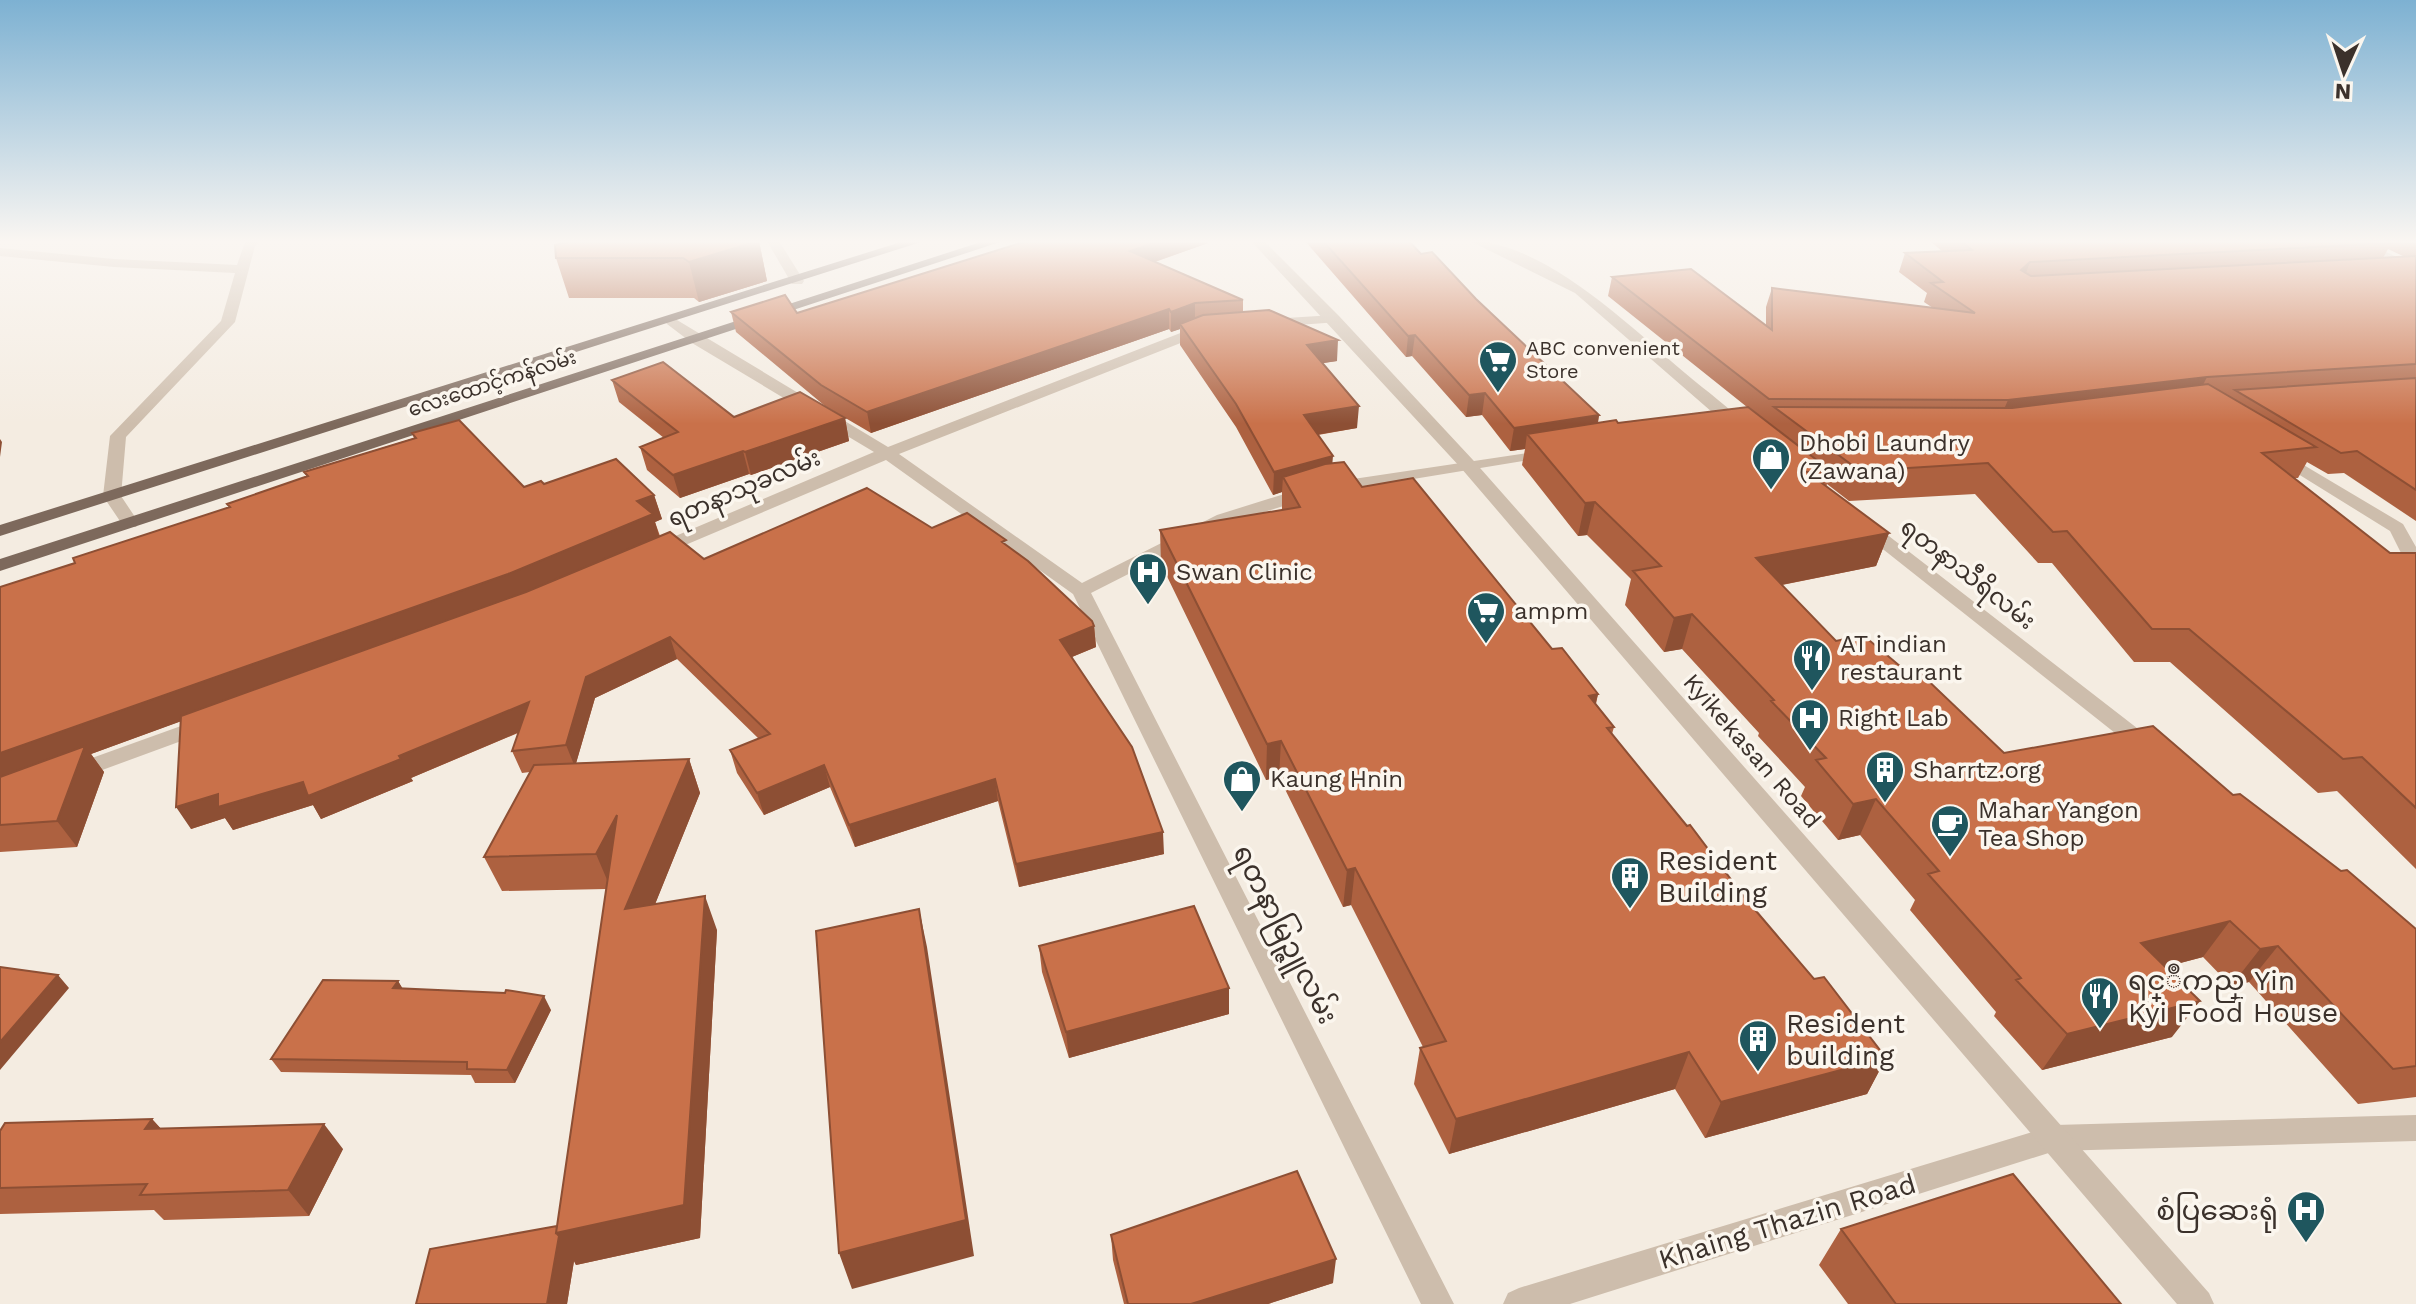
<svg xmlns="http://www.w3.org/2000/svg" width="2416" height="1304" font-family="'Work Sans','Noto Sans Myanmar',sans-serif">
<style>
.lines{fill:none;stroke-linecap:round;stroke-linejoin:round}
.minor{fill:#cdbdac;fill-rule:evenodd}
.tertiary{fill:#cdbdac;fill-rule:evenodd}
.primary{fill:#7d695c;fill-rule:evenodd}
.wall{fill:#ad6140;fill-rule:evenodd}
.shaded-wall{fill:#8d4f34}
.building{fill:#c9714a;stroke:#8d4f34;stroke-width:2}
.labels{text-anchor:middle;stroke-width:7;stroke-linejoin:round;paint-order:stroke}
.far-poi-label{font-size:20px;fill:#3b312b;stroke:#fbf6ee;text-anchor:start}
.far-street-label{font-size:20px;fill:#3b312b;stroke:#fbf6ee}
.poi-label{font-size:24px;fill:#3b312b;stroke:#fbf6ee;text-anchor:start}
.street-label{font-size:24px;fill:#3b312b;stroke:#fbf6ee}
.near-poi-label{font-size:28px;fill:#3b312b;stroke:#fbf6ee;text-anchor:start}
.near-street-label{font-size:28px;fill:#3b312b;stroke:#fbf6ee}
</style>
<rect width="100%" height="100%" fill="#f4ece1"/>
<g class="lines">
<path class="minor" d="M260,241L255,246L235,322L126,437L121,496L139,523L136,527H124L103,496L110,436L221,321L235,273L114,267L0,256V248L114,259L237,265L245,242Z
M767,241H779L804,281L802,284H792Z
M1470,241C1543,241 1631,327 1685,373C1706,391 1731,408 1749,429L1741,434L1735,432L1575,293Z
M2347,241H2363L2416,266V275Z
M1334,315L1341,319L1339,322L1270,327L1263,323L1270,319Z
M672,317L888,447L1201,325H1211V331L899,454L1082,583L1217,515L1313,485L1554,449V455L1548,457L1322,494L1229,523L1091,593L1454,1304H1421L1073,594L886,460L664,554H652L649,550L652,546L874,452L692,343L667,324L665,321Z
M2280,451L2403,524L2416,547V571L2407,565L2390,531L2274,459L2272,456Z
M1866,522L1872,523L2155,742L2158,747L2155,752H2139L1860,531L1857,527Z
M206,717L214,719L217,724L214,729L75,780L67,777L64,772L67,767Z
M2416,1115V1141L2055,1151L1570,1304H1503L1508,1293L1519,1288L2055,1125Z"/>
<path class="tertiary" d="M1251,241H1264L1339,316L1473,460L2209,1293L2214,1304H2177L1461,468Z"/>
<path class="primary" d="M904,241H924L0,536V525Z
M984,241H1003L0,571V559Z"/>
</g>
<path class="wall" d="M759,241L767,281L699,302L694,298H569L556,258Z
M1208,241V243L1155,262L1243,300V312L1337,361L1322,363L1357,428L1318,435L1332,463L1362,487L1552,649L1598,694L1596,704L1614,727L1612,734L1745,898L1814,979L1886,1058L1867,1094L1705,1138L1675,1089L1449,1154L1414,1084L1420,1048L1423,1047L1351,905L1343,907L1279,777L1266,780L1161,564L1160,530L1282,510V492L1273,495L1236,427L1180,345V329L1171,332L1169,329L871,433L825,406L736,332L731,312L797,313Z
M1305,241H1409L1421,254L1476,299L1599,415L1598,423H1618L1747,407L1608,296L1612,277L1766,326V307L1772,288L1933,308L1924,302L1927,293L1899,272L1905,253L1943,252L1930,241H2416V521L2344,473L2328,474L2307,462L2298,478H2294L2390,553H2416V869L2337,791L2318,793L2170,662H2134L2052,563H2038L1975,494L1849,501L1827,484L1826,487L1889,533L1876,566L1782,585L1836,641L2004,753L2233,795L2416,929V1097L2358,1104L2249,982L2231,986L2203,957L2165,967L2172,1037L2042,1070L1994,1016L1996,1012L1910,910L1915,900L1860,835L1838,840L1801,796L1805,787L1758,736L1759,733L1682,649L1664,652L1625,605L1631,579L1587,535L1578,536L1522,465L1525,449L1510,451L1482,415L1466,417L1412,356L1406,357ZM2388,249L2405,257L2383,258Z
M612,380L734,417L845,418L849,441L751,475L749,474L680,498L647,470L640,447L664,438L619,402Z
M412,433L524,487L544,484L654,495L662,519L655,522L660,536L704,559L932,528L1007,546L1094,626L1096,647L1072,657L1164,854L1019,887L998,801L855,847L830,787L764,815L737,773L730,750L759,739L677,659L595,698L576,763L689,759L700,793L655,904L717,930L700,1238L576,1265L574,1261L567,1304H416L557,1226L606,889L502,891L484,857L530,772L522,773L512,751L518,733L411,778L413,781L321,819L313,805L233,830L225,818L191,829L181,721L91,754L104,772L77,847L0,852V587L75,563L230,508L227,504L307,477L304,472L414,438Z
M1039,946L1229,1014L1069,1058L1042,972Z
M398,981L402,988L551,1010L515,1083H475L471,1075L281,1072L271,1059Z
M152,1119L161,1129L343,1149L309,1216L164,1220L154,1210L0,1214V1131Z
M1841,1229L2121,1304H1848L1819,1265Z
M1111,1235L1333,1283L1268,1304H1124L1113,1260Z"/>
<path class="shaded-wall" d="M759,241L767,281L699,302L689,262Z
M1160,241H1208V243L1131,270L1130,251Z
M2030,262L2023,281L2021,270Z
M1195,303V323L1180,324V329L1171,332V312Z
M1169,309V329L871,433L867,412Z
M1415,335L1412,356L1406,357L1408,336Z
M1338,340L1337,361L1305,366L1307,345Z
M2207,377L2197,397L1999,421L2008,400Z
M1485,393L1482,415L1466,417L1469,395Z
M1359,406L1357,428L1303,437L1304,415Z
M1599,415L1595,438L1527,434L1525,449L1510,451L1514,428Z
M845,418L849,441L751,475L745,452Z
M0,439L2,442L0,457Z
M743,451L749,474L680,498L673,475Z
M1333,456L1331,479L1283,477L1282,492L1273,495L1274,472Z
M654,495L662,519L655,522L660,539L518,599L91,754L104,772L77,847L57,821L0,787V753Z
M1595,502L1587,535L1578,536L1585,503Z
M1889,533L1876,566L1745,592L1756,558Z
M1692,614L1682,649L1664,652L1674,618Z
M1094,626L1096,647L1062,661L1060,640Z
M670,637L677,659L595,698L575,767L566,745L586,677Z
M1598,694L1589,730V696Z
M529,702L538,724L411,778L413,781L321,819L313,805L233,830L225,818L191,829L176,807L218,794L303,782L399,756Z
M1281,741L1279,777L1266,780L1267,744Z
M689,759L700,793L639,944L625,909Z
M824,765L830,787L764,815L757,793Z
M995,779L998,801L855,847L849,825Z
M1876,799L1860,835L1838,840L1853,804Z
M617,815L611,889L596,854Z
M1163,832L1164,854L1019,887L1016,864Z
M1355,868L1351,905L1343,907L1347,870Z
M705,896L717,930L700,1238L576,1265L574,1261L567,1304H547L556,1233Z
M919,909L927,947L974,1256L852,1289L839,1253Z
M2230,921L2203,957L2116,980L2141,943Z
M2278,946L2249,982L2231,986L2260,949Z
M58,975L69,988L0,1070V1042Z
M398,981L406,994L393,988Z
M1229,988V1014L1069,1058L1066,1032Z
M544,996L551,1010L515,1083L507,1070Z
M2200,1001L2172,1037L2042,1070L2067,1034Z
M1689,1052L1675,1089L1449,1154L1456,1119Z
M1886,1058L1867,1094L1705,1138L1721,1102Z
M152,1119L175,1144L145,1129Z
M324,1124L343,1149L309,1216L288,1190Z
M1336,1259L1333,1283L1268,1304H1191Z"/>
<path class="building" d="M571,241H758L689,262L683,258H556L555,245Z
M1027,241H1160L1130,251L1243,300L1195,303L1171,312L1169,309L867,412L821,385L731,312L785,295L797,313Z
M1323,241H1409L1421,254L1432,252L1476,299L1599,415L1514,428L1485,393L1469,395L1415,335L1408,336Z
M1960,241H2387L2391,243L2030,262L2021,270L2031,276L2416,256V364L2207,377L2008,400L1769,399L1612,277L1691,269L1772,330V288L1975,313L1931,283L1943,282L1905,253L1972,250Z
M1269,310L1338,340L1307,345L1359,406L1304,415L1333,456L1274,472L1236,404L1180,324L1203,315Z
M663,362L734,417L800,392L845,418L745,452L743,451L673,475L640,447L678,432L612,380Z
M2416,378V490L2357,451L2341,453L2235,390Z
M2208,384L2316,447L2262,453L2390,553H2416V808L2362,757L2343,759L2189,629H2152L2067,531L2053,532L1988,463L1860,471L1774,407L2012,408Z
M1748,407L1831,471L1807,472L1889,533L1756,558L1836,641L1863,635L1907,672L1917,670L2004,753L2153,726L2233,795L2240,794L2341,871L2347,870L2416,929V1066L2393,1069L2278,946L2260,949L2230,921L2141,943L2200,1001L2067,1034L2016,980L2021,978L1928,874L1939,871L1876,799L1853,804L1816,760L1826,758L1771,701L1774,700L1692,614L1674,618L1633,571L1661,566L1595,502L1585,503L1527,434L1616,420L1618,423Z
M459,420L524,487L541,481L544,484L616,459L654,495L637,501L653,514L508,574L0,753V587L75,563L73,558L230,507L227,504L308,476L304,472L416,438L412,433Z
M1344,462L1362,487L1413,478L1552,649L1562,648L1598,694L1589,696L1614,727L1607,728L1687,826L1690,825L1745,898L1814,979L1824,977L1886,1058L1721,1102L1689,1052L1456,1119L1420,1048L1446,1041L1355,868L1347,870L1281,741L1267,744L1160,530L1300,507L1283,477L1325,464Z
M867,488L932,528L967,513L1006,540L1002,542L1028,561L1092,621L1094,626L1060,640L1132,747L1163,832L1016,864L995,779L849,825L824,765L757,793L730,750L770,734L670,637L586,677L566,745L512,751L529,702L399,756L401,759L308,796L303,782L218,807V794L176,807L181,716L526,592L670,532L704,559Z
M85,746L57,821L0,825V777Z
M689,759L625,909L705,896L684,1205L556,1233L617,815L596,854L484,857L534,765Z
M1194,906L1229,988L1066,1032L1039,946Z
M919,909L966,1220L839,1253L816,931Z
M0,967L58,975L0,1042Z
M323,980L398,981L393,988L505,993L506,990L544,996L507,1070L467,1069V1062L271,1059Z
M152,1119L145,1129L324,1124L288,1190L140,1195L147,1184L0,1188V1131L5,1123Z
M1297,1171L1336,1259L1191,1304H1128L1111,1235Z
M2013,1174L2121,1304H1896L1841,1229Z
M557,1226L556,1233L559,1236L547,1304H416L430,1249Z"/>
<linearGradient id="sky" x2="0" y2="1"><stop stop-color="#7db1d2"/><stop offset="0.57" stop-color="#faf6f2"/><stop offset="1" stop-color="#faf6f2" stop-opacity="0"/></linearGradient>
<rect width="2416" height="424" fill="url(#sky)"/>
<defs>
<symbol id="supermarket-pin" viewBox="-11 -11 22 30"><path d="M0 17L-7.5 6A9.5 9.5 0 1 1 7.5 6Z" fill="#1f565e" stroke="#fbf6ee"/><path d="M-6-5.5h2.5l.6 2H6L4.5 2H-2.5L-4.4-4H-6ZM-1.5 3.2a1.3 1.3 0 1 0 .1 0ZM3 3.2a1.3 1.3 0 1 0 .1 0Z" fill="#fff"/></symbol>
<symbol id="shop-pin" viewBox="-11 -11 22 30"><path d="M0 17L-7.5 6A9.5 9.5 0 1 1 7.5 6Z" fill="#1f565e" stroke="#fbf6ee"/><path d="M-5-2.5h2.3a2.7 3.5 0 0 1 5.4 0H5L5.5 6h-11ZM-1.5-2.5h3a1.5 2.3 0 0 0-3 0Z" fill="#fff"/></symbol>
<symbol id="hospital-pin" viewBox="-11 -11 22 30"><path d="M0 17L-7.5 6A9.5 9.5 0 1 1 7.5 6Z" fill="#1f565e" stroke="#fbf6ee"/><path d="M-5-5h3v3.5h4V-5h3V5h-3V1.5h-4V5h-3Z" fill="#fff"/></symbol>
<symbol id="restaurant-pin" viewBox="-11 -11 22 30"><path d="M0 17L-7.5 6A9.5 9.5 0 1 1 7.5 6Z" fill="#1f565e" stroke="#fbf6ee"/><path d="M-5-6h1v4h1v-4h1v4h1v-4h1v5L-1.5 .5V6h-2V.5L-5-1ZM5-6V6H3V1.5H1.5Q1.5-4 5-6Z" fill="#fff"/></symbol>
<symbol id="building-pin" viewBox="-11 -11 22 30"><path d="M0 17L-7.5 6A9.5 9.5 0 1 1 7.5 6Z" fill="#1f565e" stroke="#fbf6ee"/><path d="M-4-6H4V6H1V3H-1V6H-4ZM-2.5-4.3h1.7v1.8h-1.7ZM.8-4.3h1.7v1.8H.8ZM-2.5-1h1.7V.8h-1.7ZM.8-1h1.7V.8H.8Z" fill="#fff"/></symbol>
<symbol id="cafe-pin" viewBox="-11 -11 22 30"><path d="M0 17L-7.5 6A9.5 9.5 0 1 1 7.5 6Z" fill="#1f565e" stroke="#fbf6ee"/><path d="M-5.5-4.5H6V0H3Q3 3.5 0 3.5H-2.5Q-5.5 3.5-5.5 0ZM3-3.2v2h1.7v-2ZM-6 4.5H4V6H-6Z" fill="#fff"/></symbol>
</defs>
<g fill-rule="evenodd">
<use href="#supermarket-pin" x="1476" y="338" width="44" height="60"/>
<use href="#shop-pin" x="1749" y="435" width="44" height="60"/>
<use href="#hospital-pin" x="1126" y="550" width="44" height="60"/>
<use href="#supermarket-pin" x="1464" y="589" width="44" height="60"/>
<use href="#restaurant-pin" x="1790" y="636" width="44" height="60"/>
<use href="#hospital-pin" x="1788" y="696" width="44" height="60"/>
<use href="#building-pin" x="1863" y="748" width="44" height="60"/>
<use href="#shop-pin" x="1220" y="757" width="44" height="60"/>
<use href="#cafe-pin" x="1928" y="802" width="44" height="60"/>
<use href="#building-pin" x="1608" y="854" width="44" height="60"/>
<use href="#restaurant-pin" x="2078" y="974" width="44" height="60"/>
<use href="#building-pin" x="1736" y="1017" width="44" height="60"/>
<use href="#hospital-pin" x="2284" y="1188" width="44" height="60"/>
</g>
<g class="labels">
<g class="far-poi-label">
<text x="1526" y="355">ABC convenient<tspan x="1526" dy="23">Store</tspan></text>
</g>
<g class="far-street-label">
<text transform="translate(492 383) rotate(-18)" y="7">လေးထောင့်ကန်လမ်း</text>
</g>
<g class="poi-label">
<text x="1799" y="451">Dhobi Laundry<tspan x="1799" dy="28">(Zawana)</tspan></text>
<text x="1176" y="580">Swan Clinic</text>
<text x="1514" y="619">ampm</text>
<text x="1840" y="652">AT indian<tspan x="1840" dy="28">restaurant</tspan></text>
<text x="1838" y="726">Right Lab</text>
<text x="1913" y="778">Sharrtz.org</text>
<text x="1270" y="787">Kaung Hnin</text>
<text x="1978" y="818">Mahar Yangon<tspan x="1978" dy="28">Tea Shop</tspan></text>
</g>
<g class="street-label">
<text transform="translate(744 488) rotate(-23)" y="8">ရတနာသုခလမ်း</text>
<text transform="translate(1968 574) rotate(38)" y="8">ရတနာသီရိလမ်း</text>
<text transform="translate(1752 751) rotate(49)" y="8">Kyikekasan Road</text>
</g>
<g class="near-poi-label">
<text x="1658" y="870">Resident<tspan x="1658" dy="32">Building</tspan></text>
<text x="2128" y="990">ရင္ဳကည္ Yin<tspan x="2128" dy="32">Kyi Food House</tspan></text>
<text x="1786" y="1033">Resident<tspan x="1786" dy="32">building</tspan></text>
<text x="2278" y="1220" text-anchor="end">စံပြဆေးရုံ</text>
</g>
<g class="near-street-label">
<text transform="translate(1286 934) rotate(63)" y="10">ရတနာမြဉ္ဇူလမ်း</text>
<text transform="translate(1787 1221) rotate(-17)" y="10">Khaing Thazin Road</text>
</g>
</g>
<g transform="translate(2344 72) rotate(183)" stroke="#fbf6ee" stroke-width="6" paint-order="stroke">
<path d="M0-6L14 30L0 20L-14 30Z" fill="#3b312b"/>
<text y="-12" font-size="22" font-weight="bold" text-anchor="middle" fill="#3b312b">N</text>
</g>
</svg>
